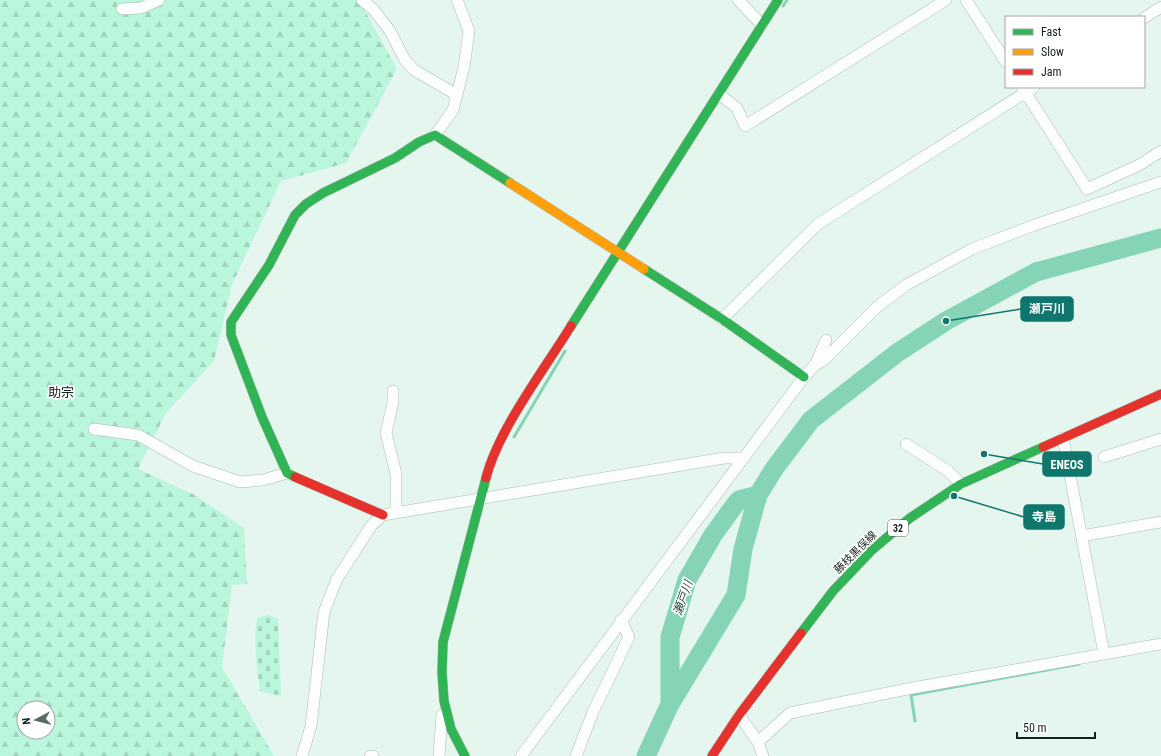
<svg xmlns="http://www.w3.org/2000/svg" width="1161" height="756" font-family="'Roboto Condensed','Noto Sans JP',sans-serif">
<style>
.forest{fill:url(#forest-firs);fill-rule:evenodd}
.cemetery{fill:url(#cemetery-stones)}
.lines{fill:none;stroke-linecap:round;stroke-linejoin:round}
.stream{stroke:#84d4b5;stroke-width:3}
.river{stroke:#84d4b5;stroke-width:19}
.street-casing{stroke:#adbab4;stroke-width:12}
.fast-casing{stroke:#adbab4;stroke-width:10}
.slow-casing{stroke:#adbab4;stroke-width:10}
.jam-casing{stroke:#adbab4;stroke-width:10}
.street{stroke:#fbfefc;stroke-width:11}
.fast{stroke:#30b455;stroke-width:9}
.slow{stroke:#ff9f0a;stroke-width:9}
.jam{stroke:#e5322d;stroke-width:9}
.labels{text-anchor:middle;stroke-width:3.5;stroke-linejoin:round;paint-order:stroke}
.shield{fill:#fff;stroke:#5a635f;stroke-width:1}
.shield-label{font-size:10px;font-weight:bold;fill:#14201b}
.street-label{font-size:11px;fill:#14201b;stroke:#fff}
.water-label{font-size:12px;font-style:italic;fill:#1b4938;stroke:#fff}
.quarter-label{font-size:13px;fill:#14201b;stroke:#fff}
.leader{fill:none;stroke:#0f766e;stroke-width:1.5}
.callout-dot{fill:#0f766e;stroke:#fff;stroke-width:1.5}
.callout{fill:#0f766e;stroke:#0f766e;stroke-width:1.5}
.callout-label{font-size:12px;text-anchor:middle;font-weight:bold;fill:#fff}
</style>
<defs>
<pattern id="forest-firs" width="22" height="20" patternUnits="userSpaceOnUse"><rect width="22" height="20" fill="#baf6dc"/><path d="M5 1l3.5 6h-7zM16 11l3.5 6h-7z" fill="#9fd3bc"/></pattern>
<pattern id="cemetery-stones" width="16" height="16" patternUnits="userSpaceOnUse"><rect width="16" height="16" fill="#baf6dc"/><path d="M2 7V4a2 2 0 0 1 4 0v3zM10 15v-3a2 2 0 0 1 4 0v3z" fill="#9fd3bc"/></pattern>
</defs>
<rect width="100%" height="100%" fill="#e5f6ee"/>
<path class="forest" d="M0,0H359L397,69L346,163L281,181L232,284L214,361L166,413L138,469L193,494L244,528L247,584L232,585L222,667L274,756H0ZM24,708H48V732H24Z"/>
<path class="cemetery" d="M269,615L278,619L281,696L260,691C257,667 253,642 257,618Z"/>
<g class="lines">
<path class="stream" d="M783,6L787,0
M514,437L565,351
M915,721L911,695L1079,664"/>
<path class="river" d="M670,704V637L687,580L713,535L734,506L739,500L758,495
M646,756L670,704L736,595L743,549L758,495L774,469L811,420L897,353L946,321L1036,272L1161,238"/>
<defs>
<path id="street" d="M362,0L373,9L390,31L405,60L414,70L457,95
M738,0L762,25
M966,0L1006,62
M122,9L141,8L159,0
M1144,18L1161,7
M1022,87L1087,189L1141,164L1161,151
M719,94L737,108L745,126L946,0
M435,135L453,110L464,67L469,31L457,0
M722,319L818,224L1034,87
M815,365L824,360L877,307L906,285L972,249L1032,226L1161,182
M393,391V402L386,433L396,474V513
M94,429L138,435L193,466L240,482L263,480L287,473
M1063,438L1104,654
M906,444L948,471L961,484
M1104,457L1161,439
M1082,536L1161,522
M739,715L758,742L763,756
M758,742L790,713L907,689L1161,644
M302,756L311,726L324,612L337,579L371,526L383,515L724,458H744
M370,756H373
M439,756L442,715
M521,756L804,377L815,365L826,340
M576,756L593,712L629,637L621,620"/>
<path id="fast" d="M644,269L722,319L804,377
M571,326L778,0
M295,477L287,473L262,417L231,335V322L269,265L295,215L306,204L323,193L395,158L419,142L435,135L510,183
M801,633L833,591L872,550L910,518L961,484L1043,447
M465,756L451,729L444,701L442,672L443,642L486,478"/>
<path id="slow" d="M510,183L644,269"/>
<path id="jam" d="M1043,447L1161,394
M295,477L383,515
M486,478C498,430 544,370 571,326
M712,756L739,715L801,633"/>
</defs>
<use href="#street" class="street-casing"/>
<use href="#fast" class="fast-casing"/>
<use href="#slow" class="slow-casing"/>
<use href="#jam" class="jam-casing"/>
<use href="#street" class="street"/>
<use href="#fast" class="fast"/>
<use href="#slow" class="slow"/>
<use href="#jam" class="jam"/>
</g>
<g class="labels">
<rect class="shield" x="888" y="520" width="20" height="16" rx="3"/>
<g class="shield-label">
<text x="898" y="532">32</text>
</g>
<g class="street-label">
<text transform="translate(855 552) rotate(-45)" y="4">藤枝黒俣線</text>
</g>
<g class="water-label">
<text transform="translate(683 598) rotate(-71)" y="4">瀬戸川</text>
</g>
<g class="quarter-label">
<text x="61" y="397">助宗</text>
</g>
</g>
<path class="leader" d="M946 321L1021 309M984 454L1043 464M954 496L1024 517"/>
<g class="callout-dot">
<circle cx="946" cy="321" r="4"/>
<circle cx="984" cy="454" r="4"/>
<circle cx="954" cy="496" r="4"/>
</g>
<g class="callout">
<rect x="1021" y="297" width="52" height="24" rx="4"/>
<rect x="1043" y="452" width="48" height="24" rx="4"/>
<rect x="1024" y="505" width="40" height="24" rx="4"/>
</g>
<g class="callout-label">
<text x="1047" y="313">瀬戸川</text>
<text x="1067" y="469">ENEOS</text>
<text x="1044" y="521">寺島</text>
</g>
<rect x="1005" y="16" width="140" height="72" fill="#ffffff" stroke="#a1a6a4"/>
<rect x="1013" y="29" width="20" height="6" fill="#30b455" stroke="#a1a6a4"/>
<text x="1041" y="36" font-size="12" fill="#14201b">Fast</text>
<rect x="1013" y="49" width="20" height="6" fill="#ff9f0a" stroke="#a1a6a4"/>
<text x="1041" y="56" font-size="12" fill="#14201b">Slow</text>
<rect x="1013" y="69" width="20" height="6" fill="#e5322d" stroke="#a1a6a4"/>
<text x="1041" y="76" font-size="12" fill="#14201b">Jam</text>
<g transform="translate(36 720) rotate(263)"><circle r="19" fill="#ffffff" stroke="#a1a6a4"/>
<path d="M0-3L7 15L0 10L-7 15Z" fill="#5d6b65"/>
<text y="-6" font-size="11" font-weight="bold" text-anchor="middle" fill="#14201b">N</text>
</g>
<path d="M1017 732v6h78v-6" fill="none" stroke="#14201b" stroke-width="2"/>
<text x="1023" y="732" font-size="12" fill="#14201b" stroke="#ffffff" stroke-width="3" paint-order="stroke">50 m</text>
</svg>
